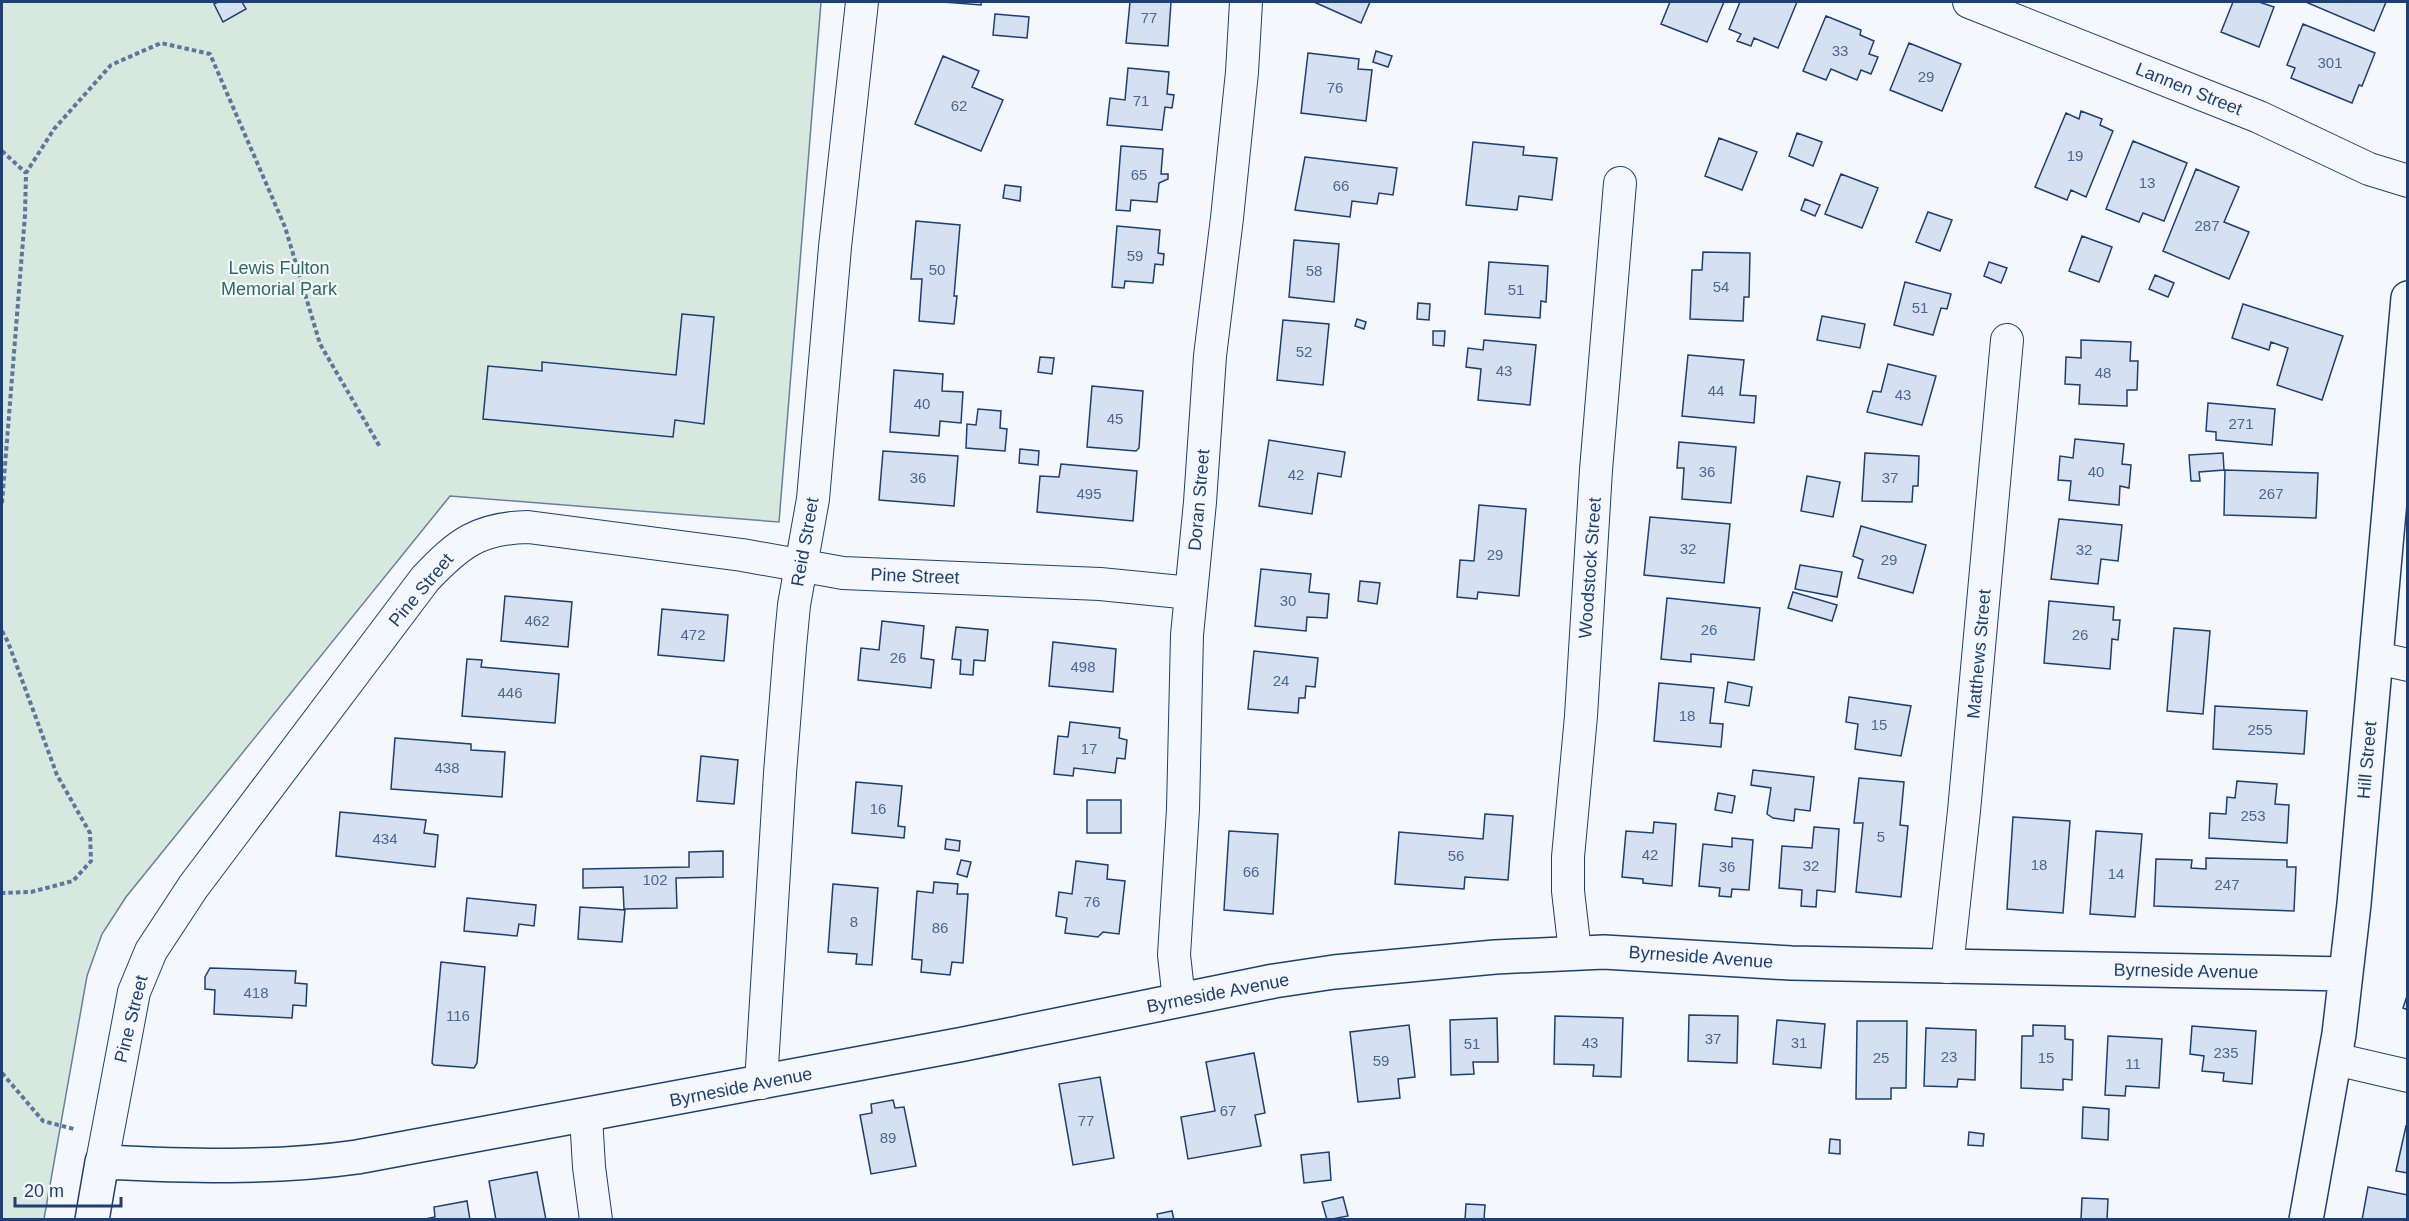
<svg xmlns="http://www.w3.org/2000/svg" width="2409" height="1221" font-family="Arial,sans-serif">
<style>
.green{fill:#d7e8df;stroke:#687fa3;stroke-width:1.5}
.building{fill:#d5e0f0;stroke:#1d3f73;stroke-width:1.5}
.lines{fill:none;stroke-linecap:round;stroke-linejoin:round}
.street-casing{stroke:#1d3f73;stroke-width:34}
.secondary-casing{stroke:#1d3f73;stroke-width:36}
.path{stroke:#5e769c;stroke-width:4;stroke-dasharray:4.5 3;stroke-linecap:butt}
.street{stroke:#f4f7fb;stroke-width:32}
.secondary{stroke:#f4f7fb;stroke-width:33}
.labels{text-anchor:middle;stroke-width:4.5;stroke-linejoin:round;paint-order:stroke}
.number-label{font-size:15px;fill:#4b6792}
.street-label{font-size:18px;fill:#1d3f73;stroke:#f4f7fb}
.park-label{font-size:18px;fill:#2c6c60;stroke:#f4f7fb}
</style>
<rect width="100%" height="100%" fill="#f4f7fb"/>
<path class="green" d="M2,2H821L779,522L450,496L126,897L102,934L87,976L44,1219L2,1220Z"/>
<path class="building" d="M218,2H242L246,9L223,22L214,4Z
M943,2H981V5Z
M1130,2H1171L1168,46L1126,43Z
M1314,2H1370L1361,23Z
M1670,2H1724L1707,42L1661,24Z
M1740,2H1797L1778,48L1754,38L1751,46L1737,41L1741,34L1729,29Z
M2233,2H2259L2274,7L2259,47L2221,32Z
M2309,2H2386L2374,31L2308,3Z
M995,14L1029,17L1027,38L993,35Z
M1826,16L1861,30L1860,35L1874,41L1869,54L1878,57L1871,74L1861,70L1857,80L1831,69L1826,80L1803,71Z
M2303,24L2375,53L2362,86L2359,85L2352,103L2291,78L2295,68L2287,65Z
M1909,43L1961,64L1942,111L1890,90Z
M1376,51L1392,56L1388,67L1373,62Z
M1308,53L1359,59L1358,69L1372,70L1366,121L1301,113Z
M943,56L979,71L972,87L1003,100L981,151L915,124Z
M1128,68L1169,72L1167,94L1174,95L1172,108L1165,107L1162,130L1107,125L1110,98L1125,100Z
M2081,111L2102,119L2100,125L2113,131L2086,197L2071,190L2067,200L2035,187L2066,113L2079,119Z
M1797,133L1822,142L1813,166L1789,156Z
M1719,138L1757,152L1742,190L1705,176Z
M2133,141L2187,163L2164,221L2143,213L2139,222L2106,209Z
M1473,142L1524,147L1523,155L1557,158L1552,200L1519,196L1517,210L1466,205Z
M1121,146L1163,149L1161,174H1168V179L1159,183L1157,202L1131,200L1130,211L1116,210Z
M1305,157L1397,168L1393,195L1379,193L1377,204L1352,201L1350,217L1295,210Z
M2196,169L2239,187L2224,222L2249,232L2229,279L2163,251Z
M1841,174L1878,188L1862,228L1825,214Z
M1005,185L1021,187L1020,201L1003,198Z
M1805,199L1820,205L1815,216L1801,210Z
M1928,212L1952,220L1940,251L1916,242Z
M916,221L960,225L954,296H957L954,324L919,321L922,279H911Z
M1117,226L1160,230L1158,253L1164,254L1163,265L1155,264L1153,283L1125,281L1124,288L1112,287Z
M2082,236L2112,247L2099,282L2069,271Z
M1294,240L1339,244L1334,302L1289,297Z
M1703,252L1750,253L1749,297H1744L1743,321L1690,319L1692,270H1702Z
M1489,262L1548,266L1546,302L1541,301L1540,318L1485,314Z
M1989,262L2007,268L2001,283L1984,276Z
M2155,275L2174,283L2168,297L2149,289Z
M1905,282L1951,294L1947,309L1941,308L1933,335L1894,325Z
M1418,303L1430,304L1429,320L1417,319Z
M2243,304L2343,336L2322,400L2277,385L2288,348L2271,342L2269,350L2232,338Z
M682,314L714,317L704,424L675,420L673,437L483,419L488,366L542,371V362L676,375Z
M1822,316L1865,324L1860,348L1817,340Z
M1357,319L1366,322L1364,329L1355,326Z
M1283,320L1329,324L1323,385L1277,380Z
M1433,331H1445L1444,346L1433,345Z
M1484,340L1536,345L1530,405L1478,400L1481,369L1466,367L1468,348L1483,350Z
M2081,340L2131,342L2130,361H2138L2137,390H2127V406L2079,404L2080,385L2065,384L2066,357L2081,358Z
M1688,355L1744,360L1740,395L1756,396L1754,423L1682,416Z
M1040,357L1054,358L1052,374L1038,372Z
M1888,364L1936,376L1922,425L1867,412L1873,391L1881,392Z
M894,370L943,374L942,391L963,392L961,423L940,421L939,436L890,432Z
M1092,386L1143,391L1139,448L1136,451L1087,447Z
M2208,403L2275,409L2272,445L2216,440V432L2206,431Z
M978,409L1001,411L1000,428L1007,429L1005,451L966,448L967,424L976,425Z
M2075,439L2124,444L2122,464L2131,465L2129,488L2120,486L2119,505L2069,500L2071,481L2058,480L2060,456L2073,458Z
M1269,440L1345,452L1341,477L1318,473L1312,514L1259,506Z
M1679,442L1736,447L1731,503L1682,499L1684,468H1677Z
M1020,449L1039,451L1038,465L1019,463Z
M883,451L958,456L954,506L879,500Z
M1865,453L1919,456L1918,486H1913L1912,502L1862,501Z
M2223,453L2224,470L2199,472L2200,481H2191L2189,455Z
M1061,464L1137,471L1133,521L1037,512L1040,476L1059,477Z
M2225,470L2318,473L2316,518L2224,515Z
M1807,476L1840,482L1833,517L1801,511Z
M1479,505L1526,509L1519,596L1478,592L1477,599L1457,597L1460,560L1474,561Z
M1650,517L1730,524L1724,583L1644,575Z
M2059,519L2122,525L2118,561L2101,559L2098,584L2051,579Z
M1861,526L1926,545L1913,593L1858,578L1863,560L1853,556Z
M1800,565L1842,572L1837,597L1795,589Z
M1261,569L1311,574L1309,592L1329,594L1327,618L1307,617L1306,631L1255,626Z
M1360,581L1380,583L1377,604L1358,601Z
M1793,592L1837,605L1832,621L1788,608Z
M505,596L572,602L568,647L501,641Z
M1667,598L1760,608L1754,660L1691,654V662L1661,659Z
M2049,601L2114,607L2113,620H2120L2118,640L2112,639L2110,669L2044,663Z
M662,609L728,615L724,661L658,655Z
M882,621L924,626L921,658L934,660L931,688L858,680L861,648L879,650Z
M956,627L988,630L985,661L974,660L973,675L960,674L961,660L952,659Z
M2174,628L2210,631L2203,714L2167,711Z
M1053,642L1116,649L1113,692L1049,686Z
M1254,651L1318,658L1315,687L1306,686L1305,698H1299L1298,713L1248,709Z
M467,659L482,660L481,667L559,674L555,723L462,716Z
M1728,682L1752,687L1749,706L1725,702Z
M1659,683L1714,688L1710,723L1723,724L1721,747L1654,741Z
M1849,697L1911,706L1901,756L1855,749L1858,724L1846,722Z
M2215,706L2307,711L2304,754L2213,749Z
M1070,722L1120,728L1119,738L1127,740L1125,759L1117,758L1115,773L1074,768L1073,776L1054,774L1058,736L1068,737Z
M395,738L471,744V750L505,752L502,797L391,789Z
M701,756L738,760L734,804L697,801Z
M1753,770L1814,777L1810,811L1795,809L1794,821L1773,818L1767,814L1771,788L1751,785Z
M1859,778L1904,782L1900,825L1908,826L1901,897L1856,892L1863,823H1854Z
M2237,781L2277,784L2275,804L2289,805L2287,843L2209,838L2210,813L2226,814L2227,797L2235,798Z
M856,782L902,786L898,826L905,827L904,838L852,833Z
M1718,793L1735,796L1732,813L1715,810Z
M1087,800H1121V833H1087Z
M340,812L426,820L424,833L438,835L435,867L336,856Z
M1485,814L1513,816L1508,880L1465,877L1464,889L1395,884L1399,832L1483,839Z
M2013,817L2070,821L2063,913L2007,909Z
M1654,822L1676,824L1672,886L1643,883V879L1622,877L1626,831L1653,833Z
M1814,827L1839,829L1835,892L1817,890L1816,907L1801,906L1802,890L1779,888L1782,846L1812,848Z
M1229,831L1278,834L1273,914L1224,910Z
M2096,831L2142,834L2135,917L2090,914Z
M1732,838L1753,840L1749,890L1732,889L1731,897L1719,896L1720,888L1699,886L1703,844L1732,847Z
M946,839L960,841L959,851L945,849Z
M723,851V877L676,878L677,908L624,909L623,887L583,888V869L689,867V852Z
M2206,858L2287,860V867H2296L2294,911L2154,906L2156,859L2192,860L2191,868L2206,869Z
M961,860L971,862L967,877L957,874Z
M1076,861L1108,865L1107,879L1125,881L1119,934L1103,932L1098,937L1065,933L1067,918L1056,916L1059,892L1072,894Z
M934,882L958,884L957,894H968L963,963L952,962L950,975L921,972L922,960L912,959L917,891L933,893Z
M833,884L878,888L872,965L856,964L857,954L828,952Z
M467,898L536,905L534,926L519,924L517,936L464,931Z
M580,907L625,910L622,942L578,939Z
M441,962L485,967L477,1063L474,1068L434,1065L432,1063Z
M210,968L296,971L295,983L307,984L306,1006L293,1005L292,1018L214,1014L215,990L205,989V977Z
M2408,993V1010L2403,1008Z
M1689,1015L1738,1016L1737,1063L1688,1061Z
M1555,1016L1623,1018L1621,1077L1593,1076L1594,1065L1554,1064Z
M1497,1018L1498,1062H1473L1474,1074L1451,1075L1450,1020Z
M1777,1020L1825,1024L1821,1068L1773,1064Z
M1857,1021H1907L1906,1088H1891V1099H1856Z
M1409,1025L1415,1077L1398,1079L1400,1098L1358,1102L1350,1032Z
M2033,1025L2065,1026V1039L2073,1040L2072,1080L2063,1079V1090L2021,1088L2022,1036H2033Z
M2192,1026L2256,1031L2252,1084L2223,1081L2224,1073L2202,1071L2204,1056L2190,1054Z
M1926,1028L1976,1030L1975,1080L1958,1079L1957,1087L1924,1086Z
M2108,1036L2162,1039L2159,1088L2126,1086L2125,1096L2105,1095Z
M1254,1053L1265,1113L1255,1115L1261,1146L1188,1159L1181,1117L1215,1111L1206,1062Z
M1100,1077L1114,1158L1073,1165L1059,1084Z
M893,1100L895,1108L904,1107L916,1166L871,1174L860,1115L872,1113L871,1104Z
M2083,1107L2109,1109L2108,1140L2082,1138Z
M2406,1126L2408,1127V1173L2396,1171Z
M1969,1132L1984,1134L1983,1146L1968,1145Z
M1830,1139L1840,1140V1154L1829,1153Z
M1329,1152L1331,1180L1304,1183L1301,1155Z
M537,1172L546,1220H496L489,1181Z
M2368,1187L2408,1195V1220H2362Z
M1343,1197L1348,1216L1327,1220L1322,1202Z
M2082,1198L2108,1199L2107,1220H2081Z
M467,1201L470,1220H420L435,1217L434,1207Z
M1466,1204L1485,1205L1484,1220H1465Z
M1172,1211L1174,1220H1158L1157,1214Z"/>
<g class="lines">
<defs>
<path id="street" d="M1969,2L2259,117L2369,169L2408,181
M2377,658L2408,665
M1575,952L1568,891V857L1581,716L1596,470L1620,183
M1947,967L1964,811L2007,340
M1179,1000L1174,955L1183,809L1187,635L1200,502L1210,356L1227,218L1242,72L1246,2
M2335,1059L2408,1076
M761,1083L780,773L790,647L794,605L813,499L835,247L862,2
M586,1116L589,1167L596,1220
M102,1162L134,992L151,951L193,887L425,579C458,544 478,528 528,527L742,555L843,573L1100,584L1191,593"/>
<path id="secondary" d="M92,1220L102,1162C188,1166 272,1169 357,1157L964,1044L1274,981L1334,972L1495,957L1604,952L1791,963L2346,974
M2306,1220L2339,1034L2354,904L2408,298"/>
</defs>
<use href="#street" class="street-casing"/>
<use href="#secondary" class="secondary-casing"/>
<path class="path" d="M2,151L26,173
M2,503L25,215L26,173L54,129L111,65L161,43L210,54L285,227L320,344L380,447
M2,631L8,642L57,775L90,833L91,861L73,881L31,892L2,893
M2,1073L43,1121L74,1129"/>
<use href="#street" class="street"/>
<use href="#secondary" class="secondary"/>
</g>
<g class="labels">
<g class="number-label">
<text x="1149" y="23">77</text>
<text x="1840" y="56">33</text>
<text x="2330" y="68">301</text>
<text x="1926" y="82">29</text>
<text x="1335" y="93">76</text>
<text x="1141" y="106">71</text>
<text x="959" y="111">62</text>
<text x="2075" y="161">19</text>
<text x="1139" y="180">65</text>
<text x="2147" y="188">13</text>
<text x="1341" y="191">66</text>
<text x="2207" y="231">287</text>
<text x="1135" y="261">59</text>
<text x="937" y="275">50</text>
<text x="1314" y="276">58</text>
<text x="1721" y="292">54</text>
<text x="1516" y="295">51</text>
<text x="1920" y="313">51</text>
<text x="1304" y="357">52</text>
<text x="1504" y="376">43</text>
<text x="2103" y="378">48</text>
<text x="1716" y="396">44</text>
<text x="1903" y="400">43</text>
<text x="922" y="409">40</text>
<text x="1115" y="424">45</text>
<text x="2241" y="429">271</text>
<text x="1707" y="477">36</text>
<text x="2096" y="477">40</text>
<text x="1296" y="480">42</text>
<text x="918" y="483">36</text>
<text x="1890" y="483">37</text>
<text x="1089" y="499">495</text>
<text x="2271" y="499">267</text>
<text x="1688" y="554">32</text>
<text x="2084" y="555">32</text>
<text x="1495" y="560">29</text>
<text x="1889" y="565">29</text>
<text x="1288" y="606">30</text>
<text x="537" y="626">462</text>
<text x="1709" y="635">26</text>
<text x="693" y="640">472</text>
<text x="2080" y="640">26</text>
<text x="898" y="663">26</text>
<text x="1083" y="672">498</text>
<text x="1281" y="686">24</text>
<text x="510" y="698">446</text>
<text x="1687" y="721">18</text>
<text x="1879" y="730">15</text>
<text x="2260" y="735">255</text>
<text x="1089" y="754">17</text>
<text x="447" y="773">438</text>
<text x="878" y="814">16</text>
<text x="2253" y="821">253</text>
<text x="1881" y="842">5</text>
<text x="385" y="844">434</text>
<text x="1650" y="860">42</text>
<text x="1456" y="861">56</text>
<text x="2039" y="870">18</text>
<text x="1811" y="871">32</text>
<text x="1727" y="872">36</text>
<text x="1251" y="877">66</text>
<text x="2116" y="879">14</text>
<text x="655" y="885">102</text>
<text x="2227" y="890">247</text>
<text x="1092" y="907">76</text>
<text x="854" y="927">8</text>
<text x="940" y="933">86</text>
<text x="256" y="998">418</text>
<text x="458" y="1021">116</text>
<text x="1713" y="1044">37</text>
<text x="1590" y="1048">43</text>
<text x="1799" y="1048">31</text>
<text x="1472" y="1049">51</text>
<text x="2226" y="1058">235</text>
<text x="1949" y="1062">23</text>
<text x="1881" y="1063">25</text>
<text x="2046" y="1063">15</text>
<text x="1381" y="1066">59</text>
<text x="2133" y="1069">11</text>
<text x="1228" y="1116">67</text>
<text x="1086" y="1126">77</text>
<text x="888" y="1143">89</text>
</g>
<g class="street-label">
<text transform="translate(2189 89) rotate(22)" y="6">Lannen Street</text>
<text transform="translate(1199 500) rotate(-85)" y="6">Doran Street</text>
<text transform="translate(805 542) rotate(-80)" y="6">Reid Street</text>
<text transform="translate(1590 568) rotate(-86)" y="6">Woodstock Street</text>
<text transform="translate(915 576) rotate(2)" y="6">Pine Street</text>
<text transform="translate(421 590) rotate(-50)" y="6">Pine Street</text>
<text transform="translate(1979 654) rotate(-85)" y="6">Matthews Street</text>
<text transform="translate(2367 760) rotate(-85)" y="6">Hill Street</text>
<text transform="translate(1701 957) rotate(4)" y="6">Byrneside Avenue</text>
<text transform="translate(2186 971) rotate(1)" y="6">Byrneside Avenue</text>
<text transform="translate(1218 993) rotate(-11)" y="6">Byrneside Avenue</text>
<text transform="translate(131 1019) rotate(-76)" y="6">Pine Street</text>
<text transform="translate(741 1087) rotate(-11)" y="6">Byrneside Avenue</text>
</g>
<g class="park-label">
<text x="279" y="274">Lewis Fulton<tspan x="279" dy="21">Memorial Park</tspan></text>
</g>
</g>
<rect width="2409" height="1221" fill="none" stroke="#1d3f73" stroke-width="6"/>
<path d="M15 1197v9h106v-9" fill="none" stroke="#1d3f73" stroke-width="3"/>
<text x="24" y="1197" font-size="18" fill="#1d3f73" stroke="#f4f7fb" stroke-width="4.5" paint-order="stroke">20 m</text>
</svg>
